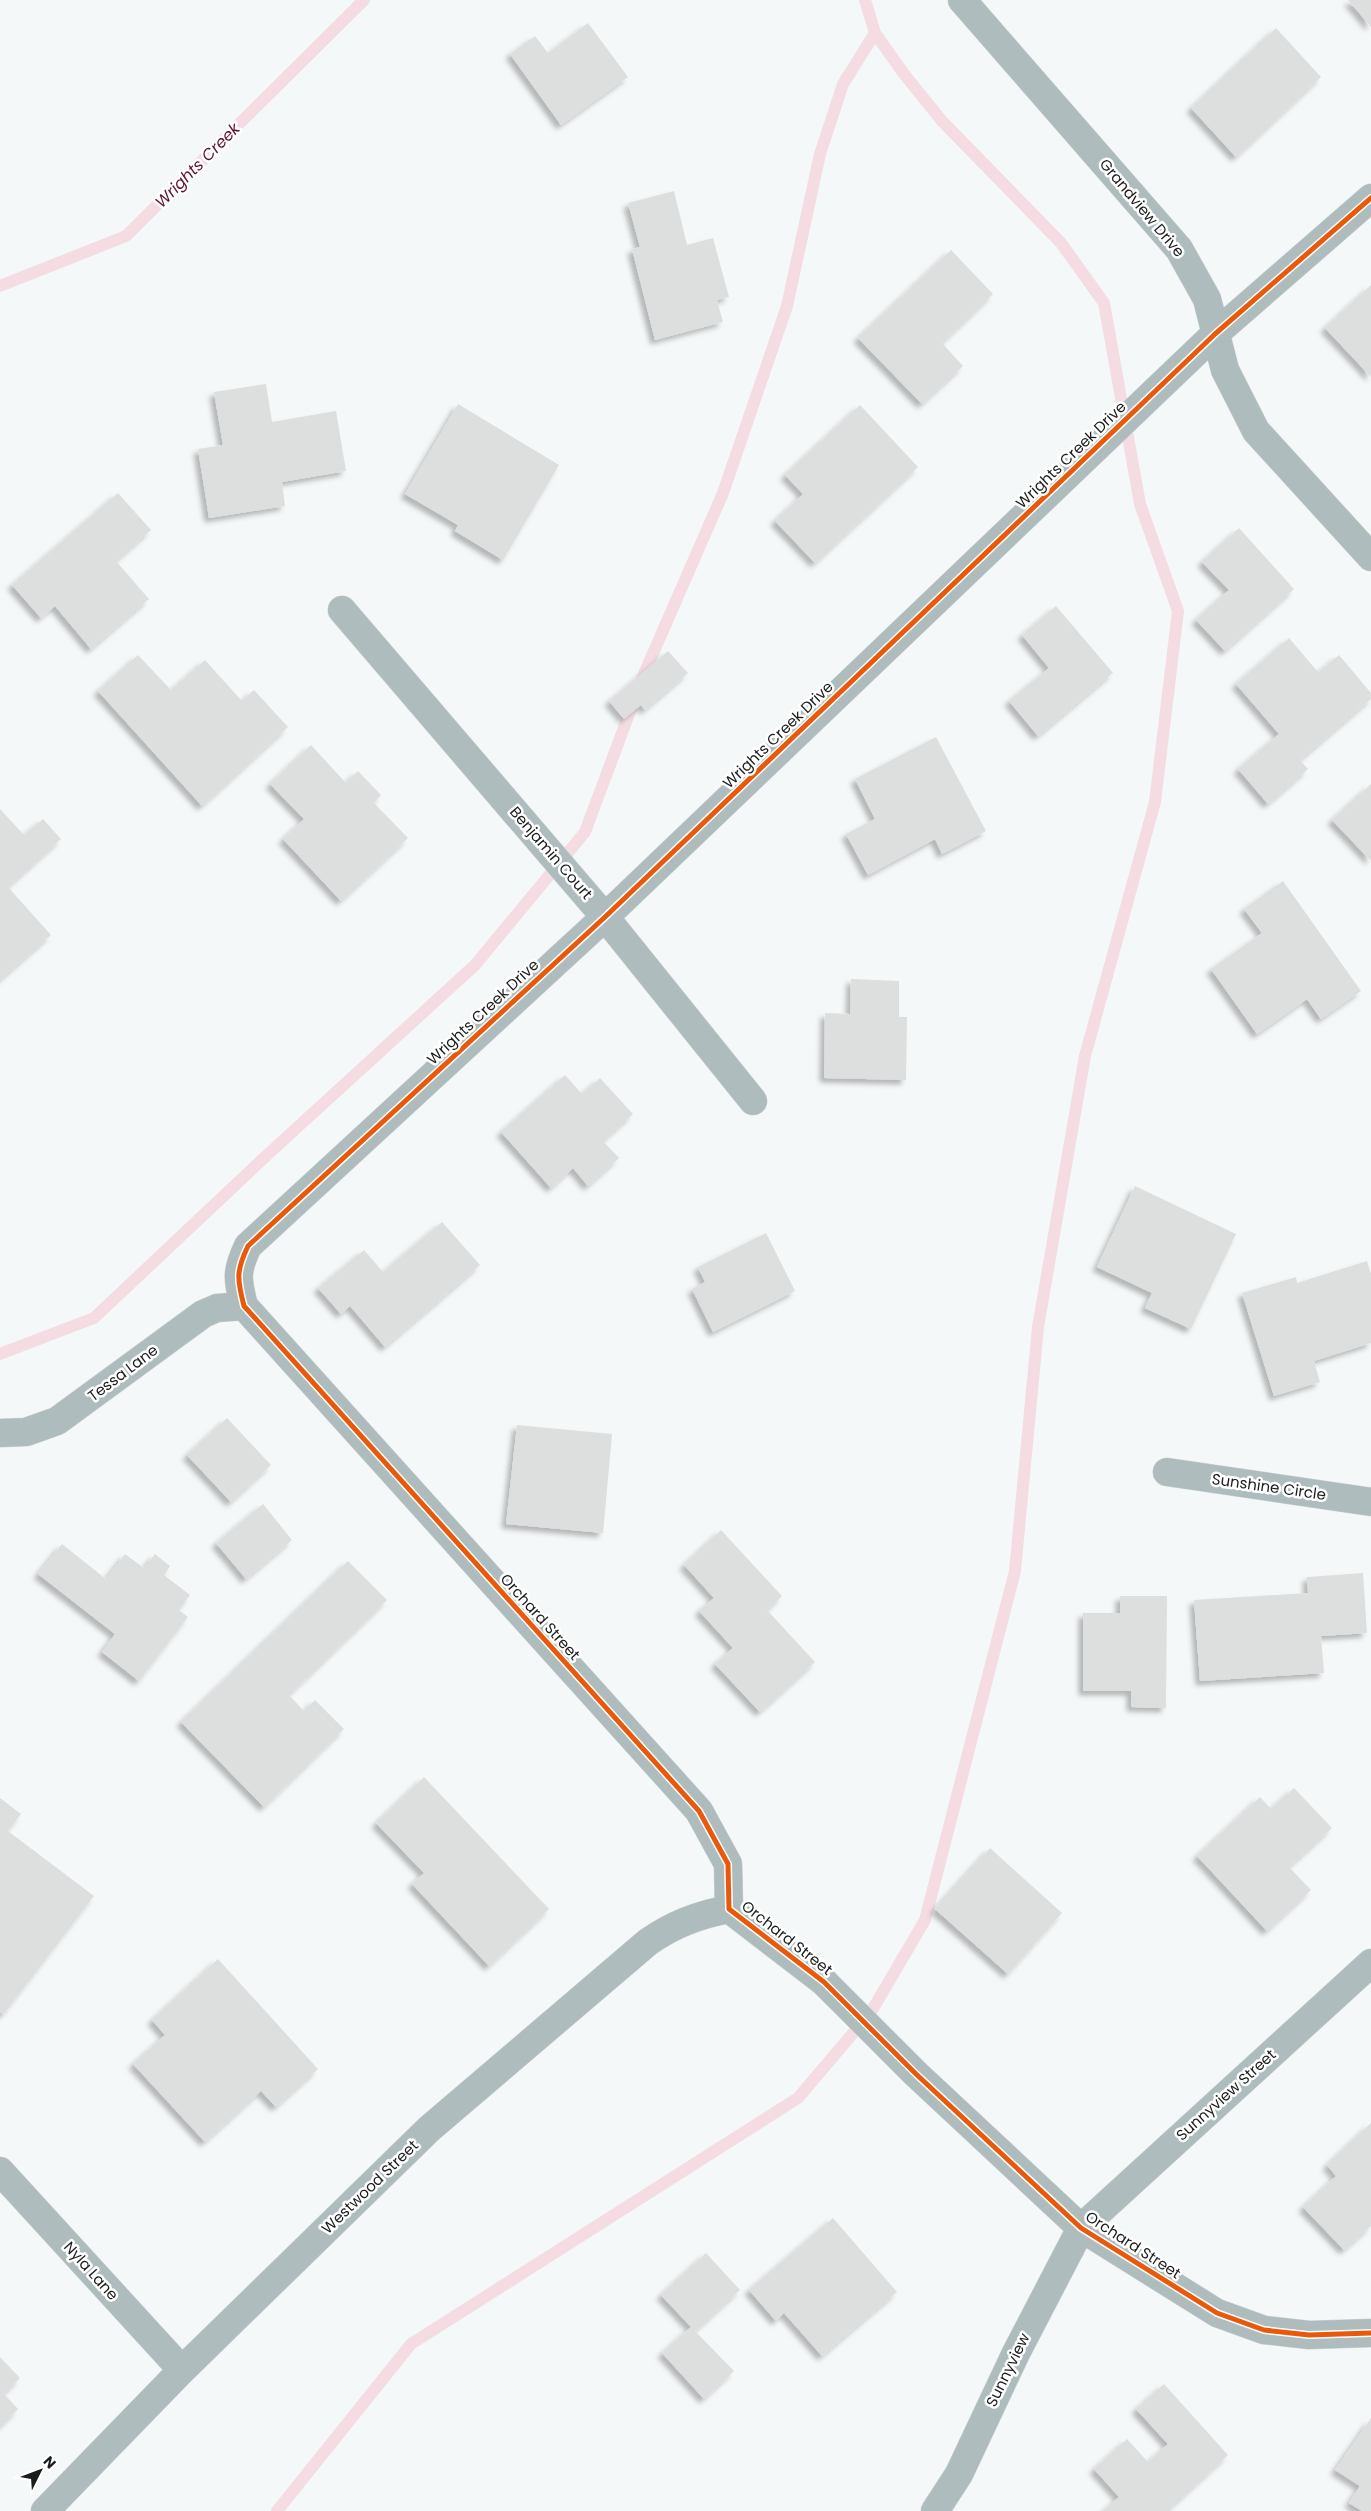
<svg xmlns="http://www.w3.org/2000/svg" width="1371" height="2511" font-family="Poppins,sans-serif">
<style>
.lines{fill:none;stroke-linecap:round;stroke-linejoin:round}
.stream{stroke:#f5dce3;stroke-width:12}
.building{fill:#dddfdf;filter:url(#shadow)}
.minor-casing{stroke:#d3d5d5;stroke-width:29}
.minor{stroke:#afbcbe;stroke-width:28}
.cycleway-casing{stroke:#fff;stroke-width:8}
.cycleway{stroke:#e8590c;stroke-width:5}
.labels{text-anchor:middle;stroke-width:5;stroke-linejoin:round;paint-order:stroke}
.street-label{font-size:15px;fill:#1a1c1c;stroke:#fff}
.water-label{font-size:16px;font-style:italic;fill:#5d1230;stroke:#fff}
</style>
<defs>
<filter id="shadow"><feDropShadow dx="-4.5" dy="4.5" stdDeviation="2.5" flood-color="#0004"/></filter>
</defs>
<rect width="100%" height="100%" fill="#f5f8f9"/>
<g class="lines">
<path class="stream" d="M0,286L126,236L364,0
M0,1354L94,1318L266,1156L475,965L585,832L644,674L723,493L787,306L820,154L843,84L875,33
M277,2511L411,2344L798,2098L871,2012L925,1920L1015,1571L1038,1327L1085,1056L1155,802L1178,611L1140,504L1104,303L1061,243L942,121L904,74L875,33L865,0"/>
</g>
<path class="building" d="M1348,0H1371V27Z
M588,23L628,77L561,125L510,54L535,36L548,53Z
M1276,28L1321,77L1236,157L1191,108Z
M674,191L687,245L713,238L729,297L717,300L723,322L655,340L632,249L640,247L628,203Z
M951,250L993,294L942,343L963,366L922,404L858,338Z
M1371,285V377L1325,328Z
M266,384L272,422L336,411L346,471L282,482L285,506L209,518L198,449L223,445L214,392Z
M458,404L559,465L503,560L455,531L458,525L405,494Z
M860,405L918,467L815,563L775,521L803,494L785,475Z
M118,493L151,530L116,561L149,599L91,649L55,606L41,618L12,585Z
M1239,528L1294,589L1225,651L1196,620L1229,590L1202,562Z
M1056,606L1113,673L1038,736L1009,701L1049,668L1022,635Z
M1289,638L1318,672L1339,655L1371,693V699L1300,760L1308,769L1268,804L1238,769L1279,734L1236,684Z
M668,651L688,673L645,710L641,705L624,719L609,701Z
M138,655L171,690L205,660L242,701L254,690L288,727L202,806L98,691Z
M936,737L986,831L942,854L935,839L868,875L846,834L875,819L855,779Z
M311,745L346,783L358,771L381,795L374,803L408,838L341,901L283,839L304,819L270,784Z
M1371,784V861L1332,820Z
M0,809L24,835L43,819L61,839L8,887L51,935L0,980Z
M1283,881L1361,991L1321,1019L1307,999L1257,1034L1211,969L1262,933L1244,909Z
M851,979L899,981V1017H907L906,1080L824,1078L825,1013L850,1014Z
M565,1075L582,1094L600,1078L633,1114L603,1141L619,1158L588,1186L573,1168L551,1188L501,1132Z
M1135,1186L1236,1234L1191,1329L1145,1308L1152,1293L1097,1267Z
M442,1222L480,1265L385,1347L350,1306L341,1314L318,1288L364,1250L383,1272Z
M766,1233L795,1291L713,1332L692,1289L705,1282L698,1267Z
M1367,1261L1371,1274V1343L1314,1361L1320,1382L1274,1396L1242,1293L1296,1277L1297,1283Z
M227,1418L271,1465L231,1502L187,1455Z
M517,1425L612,1434L603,1533L506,1524Z
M263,1504L292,1540L246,1579L216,1543Z
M721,1530L782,1596L767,1610L815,1662L760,1712L715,1664L733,1648L699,1611L714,1598L684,1565Z
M62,1544L106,1579L125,1554L144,1568L155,1554L170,1566L164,1575L190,1595L179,1610L188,1617L139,1681L102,1652L115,1634L38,1574Z
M348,1561L387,1600L289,1695L304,1711L315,1700L344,1729L264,1807L181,1722Z
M1363,1573L1367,1633L1321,1636L1324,1673L1200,1681L1194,1600L1308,1593L1307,1577Z
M1120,1596H1167L1166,1708L1131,1707V1691H1083V1613H1120Z
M424,1777L549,1909L489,1966L412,1884L424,1873L376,1823Z
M1294,1788L1332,1828L1289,1867L1311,1890L1267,1931L1197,1856L1260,1797L1271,1809Z
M0,1798L21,1814L8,1831L94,1896L3,2015L0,2012Z
M990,1848L1062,1913L1008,1974L935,1909Z
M218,1959L318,2069L276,2107L261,2091L205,2142L133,2064L165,2035L152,2020Z
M1371,2123V2226L1344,2250L1303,2207L1336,2176L1327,2165Z
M833,2218L897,2292L822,2356L784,2313L776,2321L749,2290Z
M706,2253L740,2290L695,2331L734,2371L704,2399L662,2353L691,2327L661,2295Z
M0,2357L20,2378L4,2394L18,2409L0,2427Z
M1164,2384L1228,2455L1167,2511H1103L1119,2497L1094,2469L1127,2439L1148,2462L1168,2444L1136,2409Z
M1371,2418V2511H1362L1349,2503L1360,2486L1335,2470Z"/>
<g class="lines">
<defs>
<path id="minor" d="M962,0L1179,249L1207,299L1225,370L1256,431L1371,557
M1371,198L1215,334L605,917L248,1246C236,1271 237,1279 244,1306L699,1811L728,1864L729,1909L824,1982L916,2074L1081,2228L1217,2313L1264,2330L1309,2335L1371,2333
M342,610L605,917L753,1101
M0,1433L26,1432L57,1421L203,1314L217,1308L244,1306
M1167,1472L1371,1502
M0,2171L182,2370
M45,2511L182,2370L429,2129L648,1942C674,1924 698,1915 729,1909
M935,2511L959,2474L1016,2353L1081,2228L1371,1963"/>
</defs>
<use href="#minor" class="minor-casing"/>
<use href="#minor" class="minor"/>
<defs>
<path id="cycleway" d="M1371,198L1215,334L605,917L248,1246C236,1271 237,1279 244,1306L699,1811L728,1864L729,1909L824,1982L916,2074L1081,2228L1217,2313L1264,2330L1309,2335L1371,2333"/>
</defs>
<use href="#cycleway" class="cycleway-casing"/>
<use href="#cycleway" class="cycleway"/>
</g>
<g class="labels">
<g class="street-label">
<text transform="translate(1142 208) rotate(50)" y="5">Grandview Drive</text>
<text transform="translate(1071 455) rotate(-44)" y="5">Wrights Creek Drive</text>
<text transform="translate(778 735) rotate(-44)" y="5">Wrights Creek Drive</text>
<text transform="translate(551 853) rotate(49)" y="5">Benjamin Court</text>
<text transform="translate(483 1012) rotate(-43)" y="5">Wrights Creek Drive</text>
<text transform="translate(123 1373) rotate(-37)" y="5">Tessa Lane</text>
<text transform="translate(1269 1487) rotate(8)" y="5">Sunshine Circle</text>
<text transform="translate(540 1617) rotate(48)" y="5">Orchard Street</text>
<text transform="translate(787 1938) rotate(38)" y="5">Orchard Street</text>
<text transform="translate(1226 2095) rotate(-42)" y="5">Sunnyview Street</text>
<text transform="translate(370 2187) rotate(-44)" y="5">Westwood Street</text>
<text transform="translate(1133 2245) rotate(33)" y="5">Orchard Street</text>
<text transform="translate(91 2271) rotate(48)" y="5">Nyla Lane</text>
<text transform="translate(1008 2370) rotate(-64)" y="5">Sunnyview</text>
</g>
<g class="water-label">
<text transform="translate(197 165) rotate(-45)" y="6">Wrights Creek</text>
</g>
</g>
<g transform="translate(40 2471) rotate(48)" stroke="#ffffff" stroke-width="4" paint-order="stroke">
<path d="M0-4L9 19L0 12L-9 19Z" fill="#1a1c1c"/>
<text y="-8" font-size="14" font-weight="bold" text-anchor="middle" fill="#1a1c1c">N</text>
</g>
</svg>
